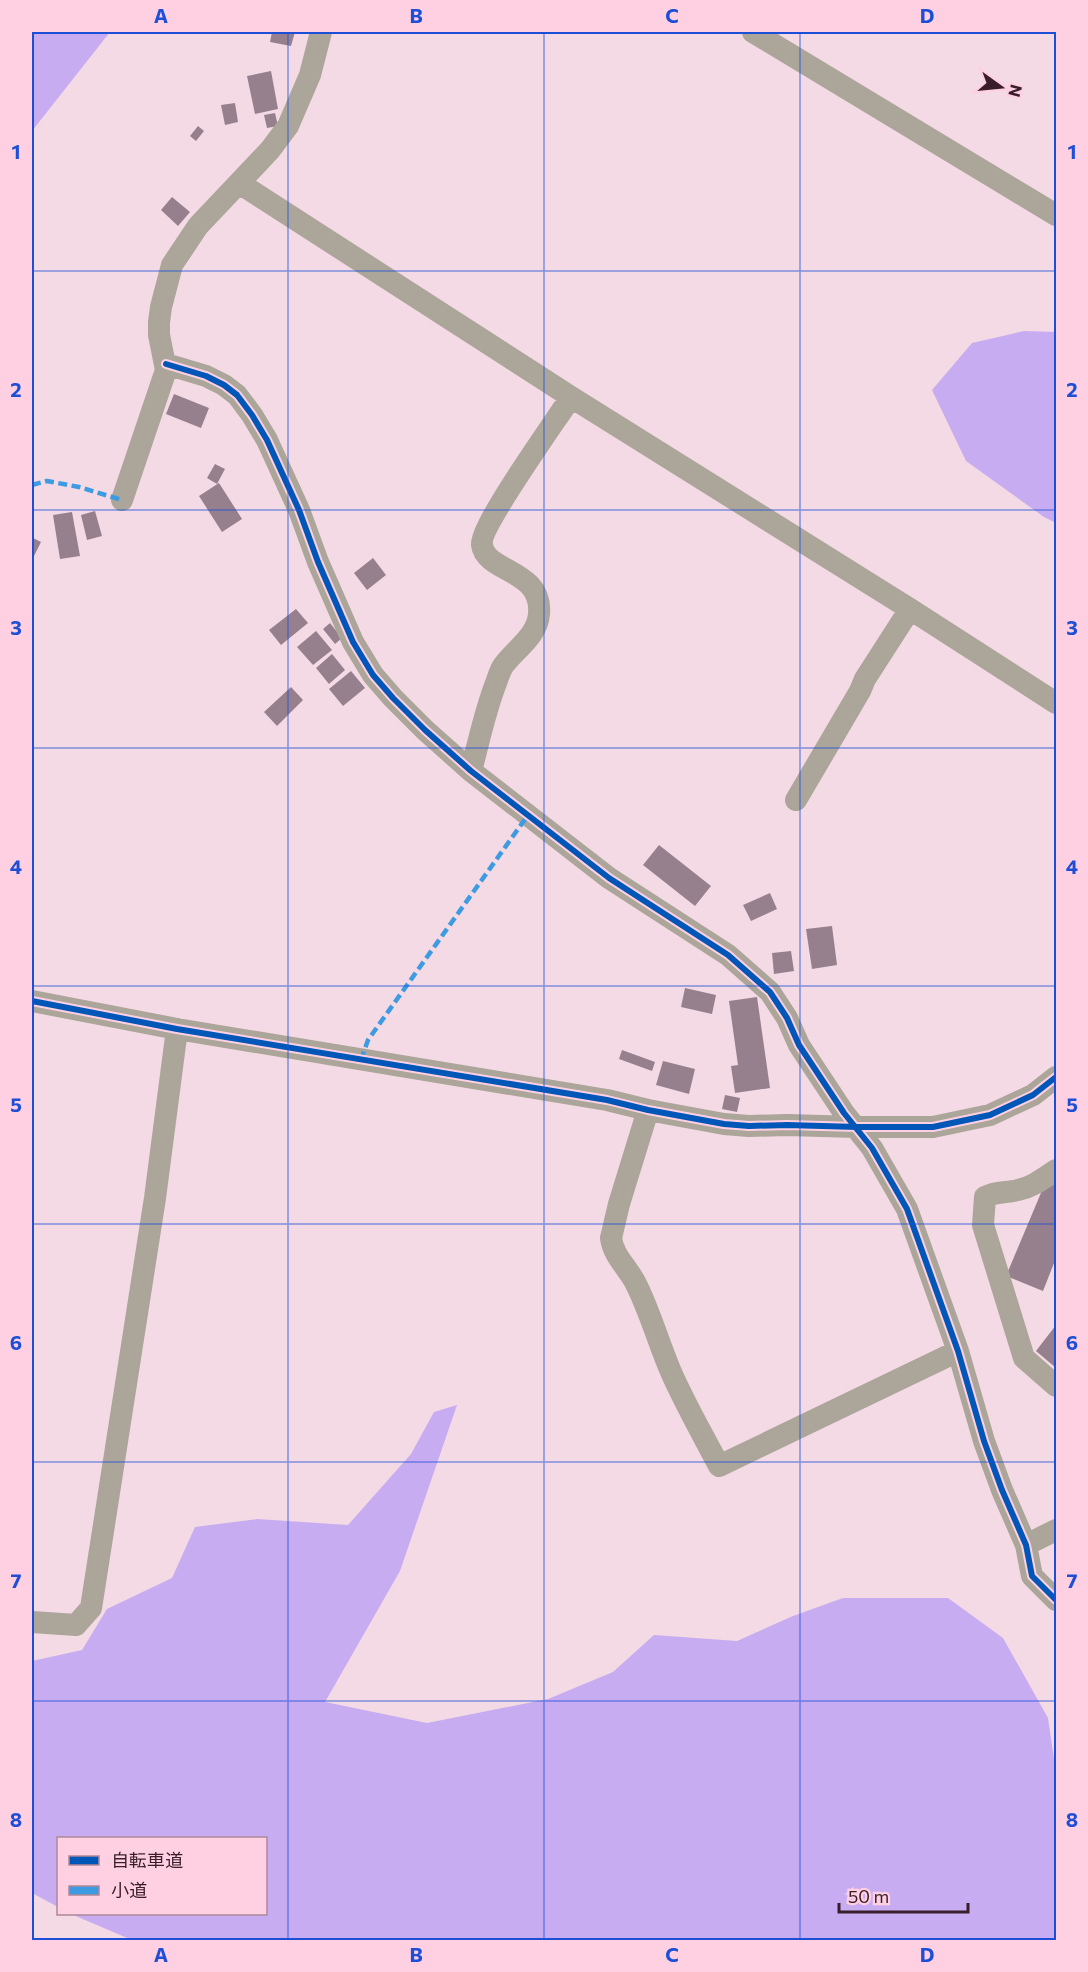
<svg xmlns="http://www.w3.org/2000/svg" width="1088" height="1972" font-family="Commissioner,'Noto Sans JP',sans-serif">
<style>
.forest{fill:#c7acf1}
.building{fill:#96808d}
.lines{fill:none;stroke-linecap:round;stroke-linejoin:round}
.minor{stroke:#aba59a;stroke-width:22}
.quiet{stroke:#3e9be1;stroke-width:4.5;stroke-dasharray:9 4.5;stroke-linecap:butt}
.cycleway-casing{stroke:#fed0e2;stroke-width:10}
.cycleway{stroke:#0057b8;stroke-width:6}
.grid{fill:none;stroke:#1d4ed8;stroke-width:1.5;stroke-opacity:0.55}
.neatline{fill:none;stroke:#1d4ed8;stroke-width:2}
.grid-label{font-size:20px;text-anchor:middle;font-weight:bold;fill:#1d4ed8}
</style>
<rect width="100%" height="100%" fill="#f4dae4"/>
<path class="forest" d="M32,32H110L32,131Z
M1024,331L1056,332V523L1044,517L966,461L932,390L972,343Z
M457,1405L400,1571L325,1702L427,1723L548,1699L613,1672L654,1635L737,1641L793,1616L843,1598H948L1003,1638L1048,1718L1056,1773V1940H132L71,1914H266V1838H58V1907L32,1893V1661L82,1650L107,1609L172,1578L195,1527L257,1519L348,1525L411,1454L434,1412Z"/>
<path class="building" d="M272,32H295L291,46L270,42Z
M271,71L278,109L255,114L247,76Z
M235,103L238,122L225,125L221,105Z
M275,113L278,126L267,128L264,115Z
M198,126L204,131L196,141L190,136Z
M172,197L190,212L178,226L161,210Z
M174,394L209,408L201,428L166,414Z
M215,464L225,469L217,484L207,478Z
M219,483L242,519L222,532L199,496Z
M95,511L102,536L87,540L81,515Z
M72,512L80,556L60,559L53,515Z
M33,538L41,542L34,556L32,554Z
M373,558L386,575L367,590L354,573Z
M296,609L308,623L281,645L269,630Z
M330,623L342,638L335,644L323,629Z
M316,631L332,650L313,665L297,647Z
M332,654L345,670L329,684L316,668Z
M351,671L365,688L343,706L329,689Z
M291,687L303,700L277,726L264,712Z
M659,845L711,886L695,906L643,865Z
M770,893L777,909L751,921L743,905Z
M832,926L837,965L812,969L806,929Z
M791,951L794,971L774,974L772,953Z
M685,988L716,995L712,1014L681,1007Z
M757,997L770,1088L735,1093L731,1066L738,1065L729,1001Z
M622,1050L655,1062L652,1071L619,1059Z
M663,1061L695,1069L689,1094L656,1085Z
M725,1095L740,1098L737,1112L722,1109Z
M1046,1181L1056,1185V1258L1043,1291L1006,1276Z
M1056,1325V1368L1036,1351Z"/>
<g class="lines">
<path class="minor" d="M753,32L1056,215
M239,183L571,397L910,609L1056,703
M166,364L206,376L224,385L237,395L252,415L267,440L299,510L318,562L353,642L373,675L393,698L425,730L471,771L609,878L728,955L770,992L787,1018L799,1045L844,1113L872,1148L907,1209L958,1351L984,1441L1002,1490L1026,1545L1032,1576L1056,1600
M122,500L166,370L159,335V322L161,307L172,265L198,226L270,150L288,126L310,75L321,32
M471,771C479,741 485,711 496,683C498,677 500,671 503,666C515,649 537,637 539,614C543,569 486,573 482,545C479,527 557,419 571,397
M796,800L860,691L865,679L910,609
M32,1001L177,1029L607,1100L648,1110L724,1124L749,1126L787,1125L857,1127H933L990,1115L1033,1095L1056,1077
M648,1110L619,1204L611,1238C613,1255 627,1267 635,1282C650,1311 658,1342 671,1372C685,1404 703,1435 719,1466L958,1351
M1056,1170C1044,1178 1033,1187 1018,1190C1007,1193 996,1191 985,1197L983,1225L1024,1358L1056,1386
M1026,1545L1056,1530
M32,1622L76,1625L91,1608L155,1198L177,1029"/>
<path class="quiet" d="M32,485L47,481L79,487L122,500
M361,1060L368,1040L528,815"/>
<defs>
<path id="cycleway" d="M166,364L206,376L224,385L237,395L252,415L267,440L299,510L318,562L353,642L373,675L393,698L425,730L471,771L609,878L728,955L770,992L787,1018L799,1045L844,1113L872,1148L907,1209L958,1351L984,1441L1002,1490L1026,1545L1032,1576L1056,1600
M32,1001L177,1029L607,1100L648,1110L724,1124L749,1126L787,1125L857,1127H933L990,1115L1033,1095L1056,1077"/>
</defs>
<use href="#cycleway" class="cycleway-casing"/>
<use href="#cycleway" class="cycleway"/>
</g>
<path class="grid" d="M288,32V1940M544,32V1940M800,32V1940M32,271H1056M32,510H1056M32,748H1056M32,986H1056M32,1224H1056M32,1462H1056M32,1701H1056"/>
<rect width="1088" height="1972" fill="none" stroke="#fed0e2" stroke-width="66"/>
<rect x="57" y="1837" width="210" height="78" fill="#fed0e2" stroke="#af8898" stroke-width="1.5"/>
<rect x="69" y="1856" width="30" height="9" fill="#0057b8" stroke="#af8898" stroke-width="1.5"/>
<text x="111" y="1867" font-size="18" fill="#391d2a">自転車道</text>
<rect x="69" y="1886" width="30" height="9" fill="#3e9be1" stroke="#af8898" stroke-width="1.5"/>
<text x="111" y="1897" font-size="18" fill="#391d2a">小道</text>
<g transform="translate(1001 87) rotate(105)" stroke="#fed0e2" stroke-width="4.5" paint-order="stroke">
<path d="M0-4.5L10 22L0 15L-10 22Z" fill="#391d2a"/>
<text y="-9" font-size="16" font-weight="bold" text-anchor="middle" fill="#391d2a">N</text>
</g>
<path d="M839 1903v9h129v-9" fill="none" stroke="#391d2a" stroke-width="3"/>
<text x="848" y="1903" font-size="18" fill="#391d2a" stroke="#fed0e2" stroke-width="4.5" paint-order="stroke">50 m</text>
<rect x="33" y="33" width="1022" height="1906" class="neatline"/>
<g class="grid-label">
<text x="161" y="23">A</text>
<text x="416" y="23">B</text>
<text x="672" y="23">C</text>
<text x="927" y="23">D</text>
<text x="16" y="159">1</text>
<text x="1072" y="159">1</text>
<text x="16" y="397">2</text>
<text x="1072" y="397">2</text>
<text x="16" y="635">3</text>
<text x="1072" y="635">3</text>
<text x="16" y="874">4</text>
<text x="1072" y="874">4</text>
<text x="16" y="1112">5</text>
<text x="1072" y="1112">5</text>
<text x="16" y="1350">6</text>
<text x="1072" y="1350">6</text>
<text x="16" y="1588">7</text>
<text x="1072" y="1588">7</text>
<text x="16" y="1827">8</text>
<text x="1072" y="1827">8</text>
<text x="161" y="1962">A</text>
<text x="416" y="1962">B</text>
<text x="672" y="1962">C</text>
<text x="927" y="1962">D</text>
</g>
</svg>
